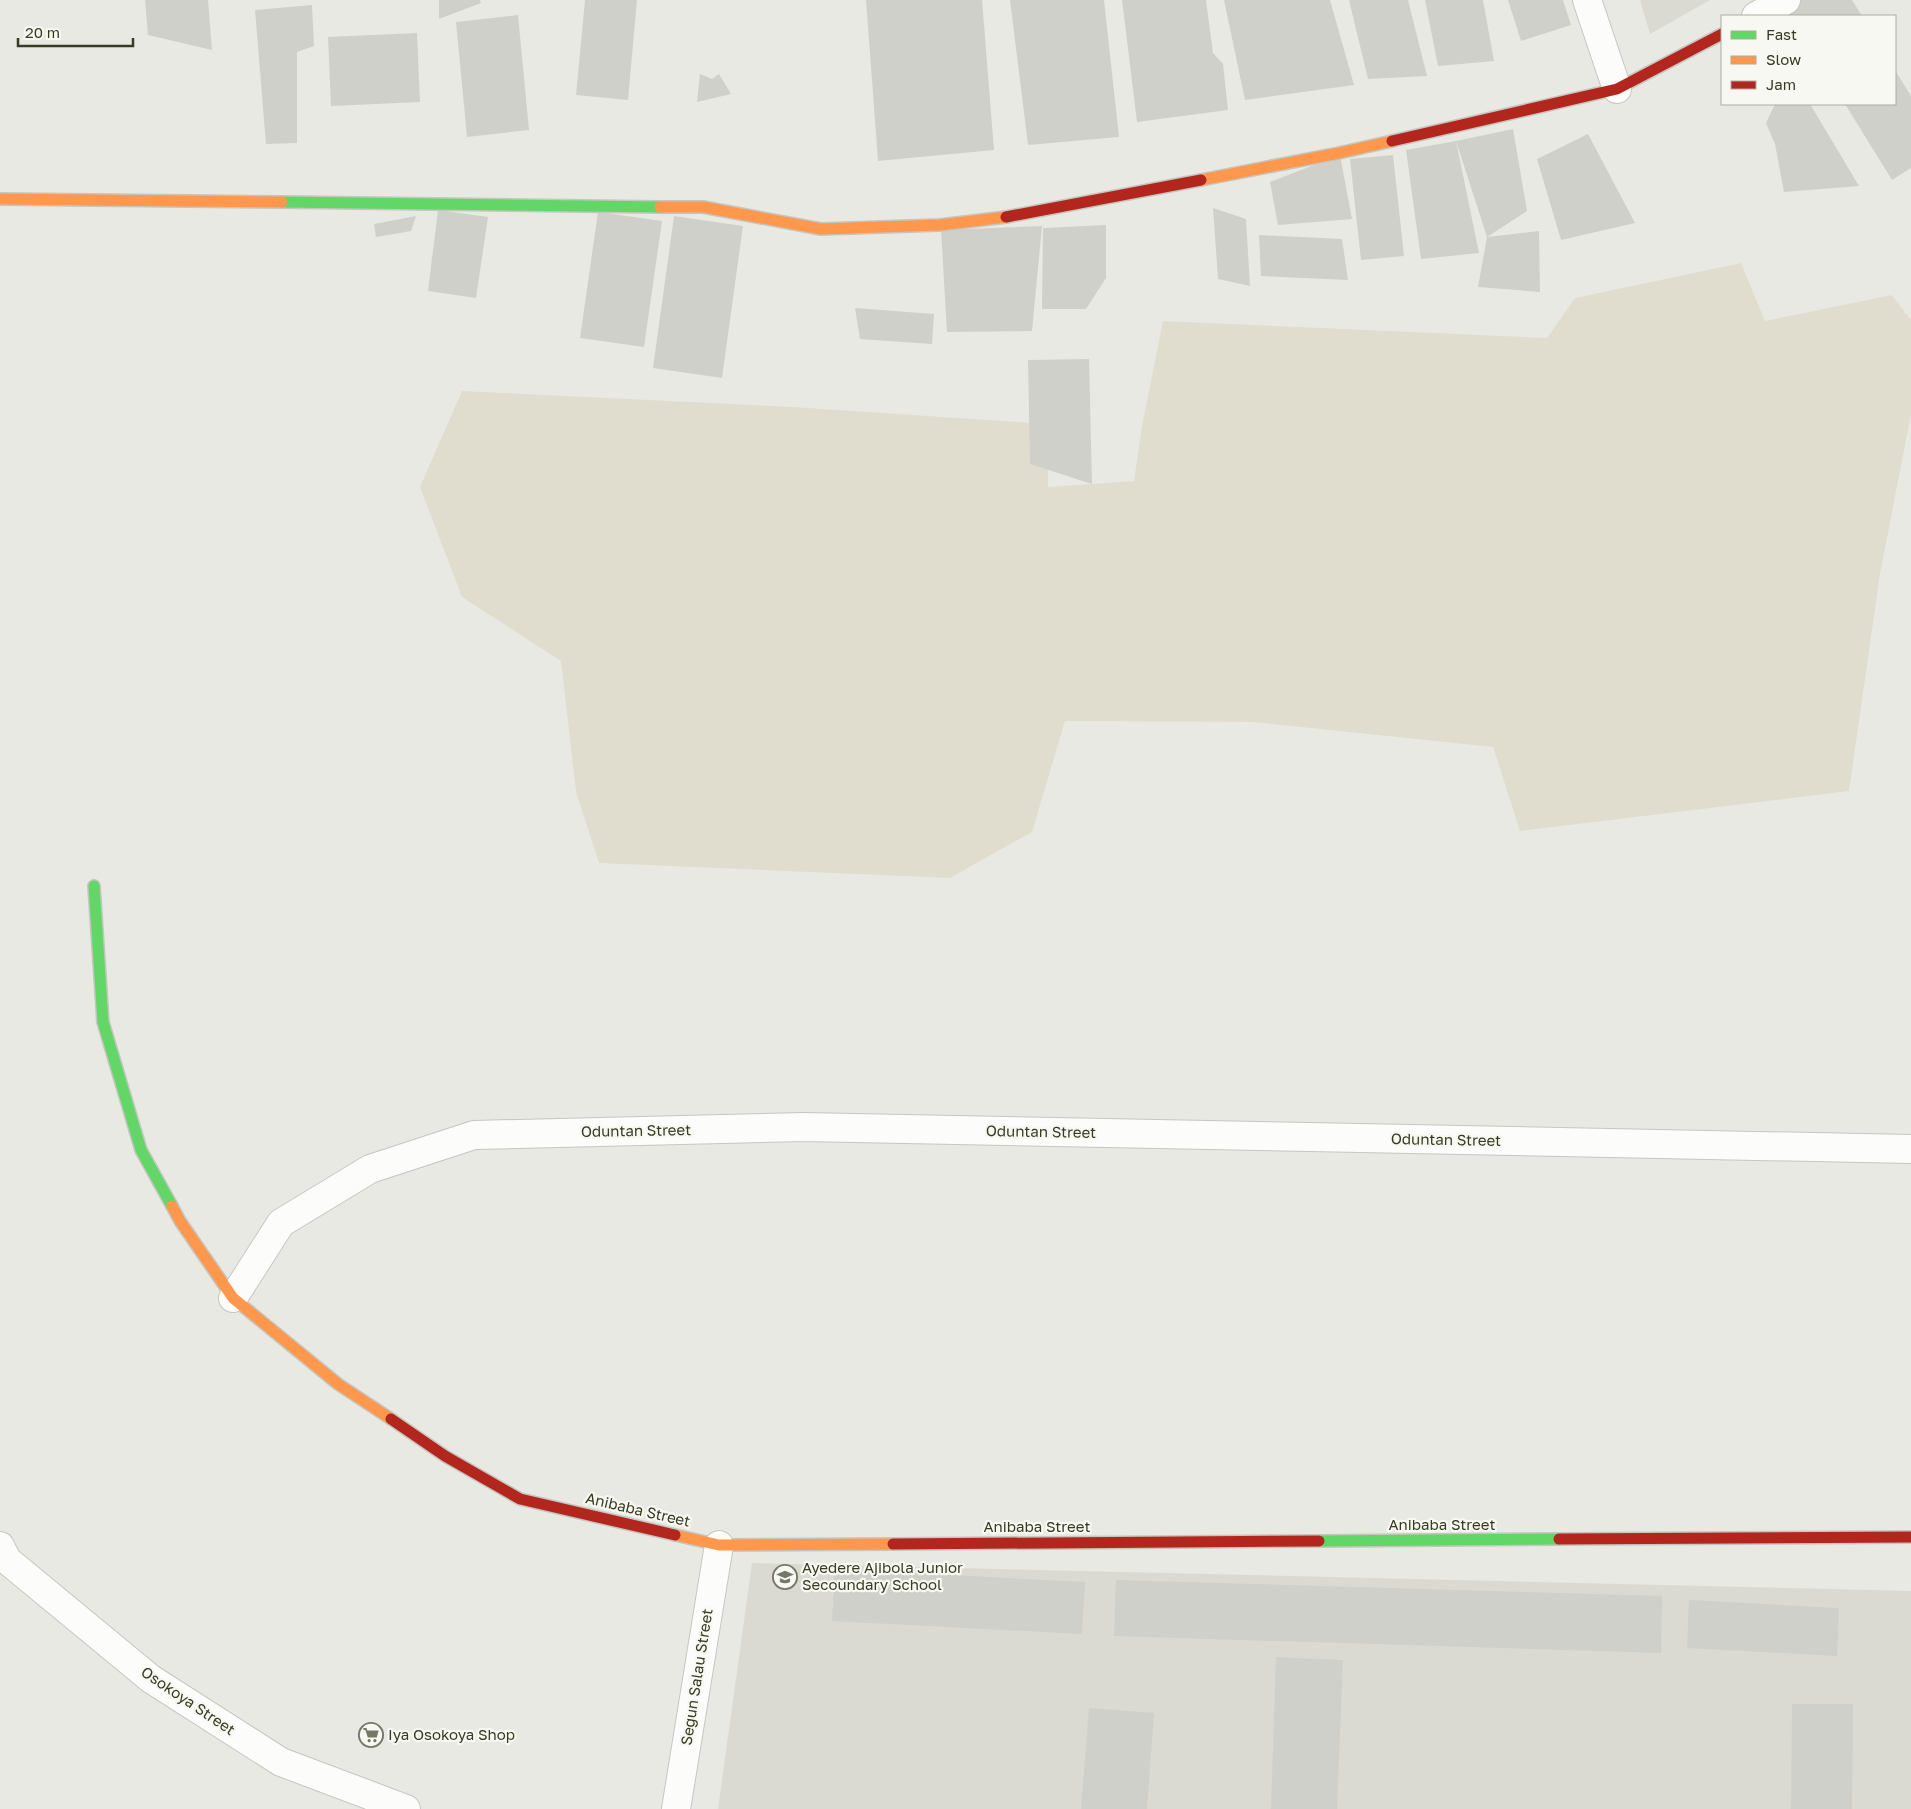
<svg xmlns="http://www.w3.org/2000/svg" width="1911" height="1809" font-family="'Golos Text',sans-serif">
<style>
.built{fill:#dadad2}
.green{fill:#e1ddce}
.building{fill:#d0d0cb}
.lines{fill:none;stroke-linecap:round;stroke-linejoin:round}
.street-casing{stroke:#c6c6c2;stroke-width:30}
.fast-casing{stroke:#c6c6c0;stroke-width:14}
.slow-casing{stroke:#c6c6c0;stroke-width:14}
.jam-casing{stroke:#c6c6c0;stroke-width:14}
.street{stroke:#fcfcfb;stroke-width:28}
.fast{stroke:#63d668;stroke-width:11}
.slow{stroke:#ff974d;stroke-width:11}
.jam{stroke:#b3261e;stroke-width:11}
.labels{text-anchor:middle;stroke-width:4.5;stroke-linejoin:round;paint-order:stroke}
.street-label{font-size:15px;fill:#363b23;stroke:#f8f8f2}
.poi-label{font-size:15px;fill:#363b23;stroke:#f8f8f2;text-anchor:start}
</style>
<rect width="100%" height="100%" fill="#e9e9e4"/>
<path class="built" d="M1640,0H1710L1650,34Z
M752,1563L1911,1591V1809H718Z"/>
<path class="green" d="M1741,263L1765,321L1892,295L1911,320V414L1880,574L1849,791L1520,831L1493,747L1254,722L1065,721L1032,832L950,878L599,863L576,792L561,661L462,597L420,487L462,391L793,407L1048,424V487L1134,481L1142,426L1163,321L1547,338L1575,298Z"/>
<path class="building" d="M145,0H208L212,50L148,35Z
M439,0H480L481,3L439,19Z
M585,0H637L628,100L576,95Z
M866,0H982L994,150L878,161Z
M1010,0H1104L1119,137L1028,145Z
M1122,0H1206L1213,53L1223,64L1228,110L1137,122Z
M1224,0H1330L1354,85L1245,100Z
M1349,0H1408L1427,76L1368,79Z
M1425,0H1483L1494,61L1438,66Z
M1508,0H1563L1571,25L1521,41Z
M1800,0H1852L1862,16H1791L1787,9Z
M312,5L314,46L297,52V143L266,144L255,10Z
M518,15L529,130L467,137L456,22Z
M417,33L420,102L331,106L328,37Z
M1895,70L1911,96V168L1892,180L1845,104H1895Z
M700,74L712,79L719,74L731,94L697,102Z
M1775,104H1810L1859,186L1784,192L1775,144L1766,123Z
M1513,129L1527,211L1487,237L1456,141Z
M1588,134L1635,223L1561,240L1537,159Z
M1456,141L1479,253L1421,259L1406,150Z
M1340,155L1352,219L1278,225L1270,182Z
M1393,155L1404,256L1361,260L1350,159Z
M1213,208L1246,219L1250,286L1218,279Z
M438,210L488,217L476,298L428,291Z
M598,212L662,221L644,347L580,338Z
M416,216L411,231L376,237L374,224Z
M674,216L743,226L722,378L653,368Z
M1106,225V278L1086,309H1042L1043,228Z
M1042,226L1032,331L947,332L941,230Z
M1539,231L1540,292L1478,287L1487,237Z
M1259,235L1342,239L1348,280L1261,276Z
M855,308L934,314L932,344L860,339Z
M1089,359L1092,484L1030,464L1028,360Z
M835,1569L1085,1582L1082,1634L832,1621Z
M1116,1580L1662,1596L1661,1653L1114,1636Z
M1689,1600L1839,1608L1837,1656L1687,1648Z
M1276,1657L1343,1660L1337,1809H1271Z
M1792,1704H1853L1852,1809H1791Z
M1089,1708L1154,1713L1147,1809H1081Z"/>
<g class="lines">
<defs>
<path id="street" d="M1587,0L1617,89
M1756,16L1786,0
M233,1298L281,1223L370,1169L474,1135L804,1127L1911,1149
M0,1546L7,1560L151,1679L281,1762L406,1809
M676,1809L719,1545"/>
<path id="fast" d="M282,202L660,207
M94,886L103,1022L141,1150L172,1206
M1319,1541L1559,1539"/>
<path id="slow" d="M1201,180L1339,153L1392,141
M0,199L282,202
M660,207H703L821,229L940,225L1006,217
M172,1206L180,1221L233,1298L338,1384L391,1419
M675,1535L719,1545L893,1544"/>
<path id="jam" d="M1392,141L1617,89L1722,34
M1006,217L1201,180
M391,1419L445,1456L520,1499L675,1535
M1559,1539L1911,1537
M893,1544L1319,1541"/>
</defs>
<use href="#street" class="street-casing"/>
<use href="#fast" class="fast-casing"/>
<use href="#slow" class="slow-casing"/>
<use href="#jam" class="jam-casing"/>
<use href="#street" class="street"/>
<use href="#fast" class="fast"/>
<use href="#slow" class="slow"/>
<use href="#jam" class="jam"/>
</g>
<defs>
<symbol id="school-ring" viewBox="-11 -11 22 22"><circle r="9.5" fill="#f8f8f2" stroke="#757867" stroke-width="1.5"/><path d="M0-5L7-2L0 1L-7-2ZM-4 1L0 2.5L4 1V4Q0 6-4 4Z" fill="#757867"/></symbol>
<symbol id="supermarket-ring" viewBox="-11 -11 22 22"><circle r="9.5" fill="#f8f8f2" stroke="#757867" stroke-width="1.5"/><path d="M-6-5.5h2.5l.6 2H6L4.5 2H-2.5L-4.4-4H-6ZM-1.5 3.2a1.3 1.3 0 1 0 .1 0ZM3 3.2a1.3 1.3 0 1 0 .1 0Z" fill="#757867"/></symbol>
</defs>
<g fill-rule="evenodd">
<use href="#school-ring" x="771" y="1563" width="28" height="28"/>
<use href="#supermarket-ring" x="357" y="1721" width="28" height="28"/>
</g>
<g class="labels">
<g class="street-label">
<text transform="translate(636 1131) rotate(-1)" y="5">Oduntan Street</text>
<text transform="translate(1041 1132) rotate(1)" y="5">Oduntan Street</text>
<text transform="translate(1446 1140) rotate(1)" y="5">Oduntan Street</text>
<text transform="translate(638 1510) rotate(13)" y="5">Anibaba Street</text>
<text x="1442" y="1530">Anibaba Street</text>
<text x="1037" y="1532">Anibaba Street</text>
<text transform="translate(697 1677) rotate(-81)" y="5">Segun Salau Street</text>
<text transform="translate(188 1701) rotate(34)" y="5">Osokoya Street</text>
</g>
<g class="poi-label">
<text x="802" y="1573">Ayedere Ajibola Junior<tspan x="802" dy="17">Secoundary School</tspan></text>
<text x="388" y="1740">Iya Osokoya Shop</text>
</g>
</g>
<rect x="1721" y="15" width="175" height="90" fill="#f8f8f2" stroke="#aaac9f"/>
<rect x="1731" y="31" width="25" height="8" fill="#63d668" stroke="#aaac9f"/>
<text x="1766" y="40" font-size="15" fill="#363b23">Fast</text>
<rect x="1731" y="56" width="25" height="8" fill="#ff974d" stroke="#aaac9f"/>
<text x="1766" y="65" font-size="15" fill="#363b23">Slow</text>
<rect x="1731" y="81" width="25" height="8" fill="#b3261e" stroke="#aaac9f"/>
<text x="1766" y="90" font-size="15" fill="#363b23">Jam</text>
<path d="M18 38v8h115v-8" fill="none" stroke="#363b23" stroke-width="2.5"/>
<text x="25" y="38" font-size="15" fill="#363b23" stroke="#f8f8f2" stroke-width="4" paint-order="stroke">20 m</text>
</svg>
